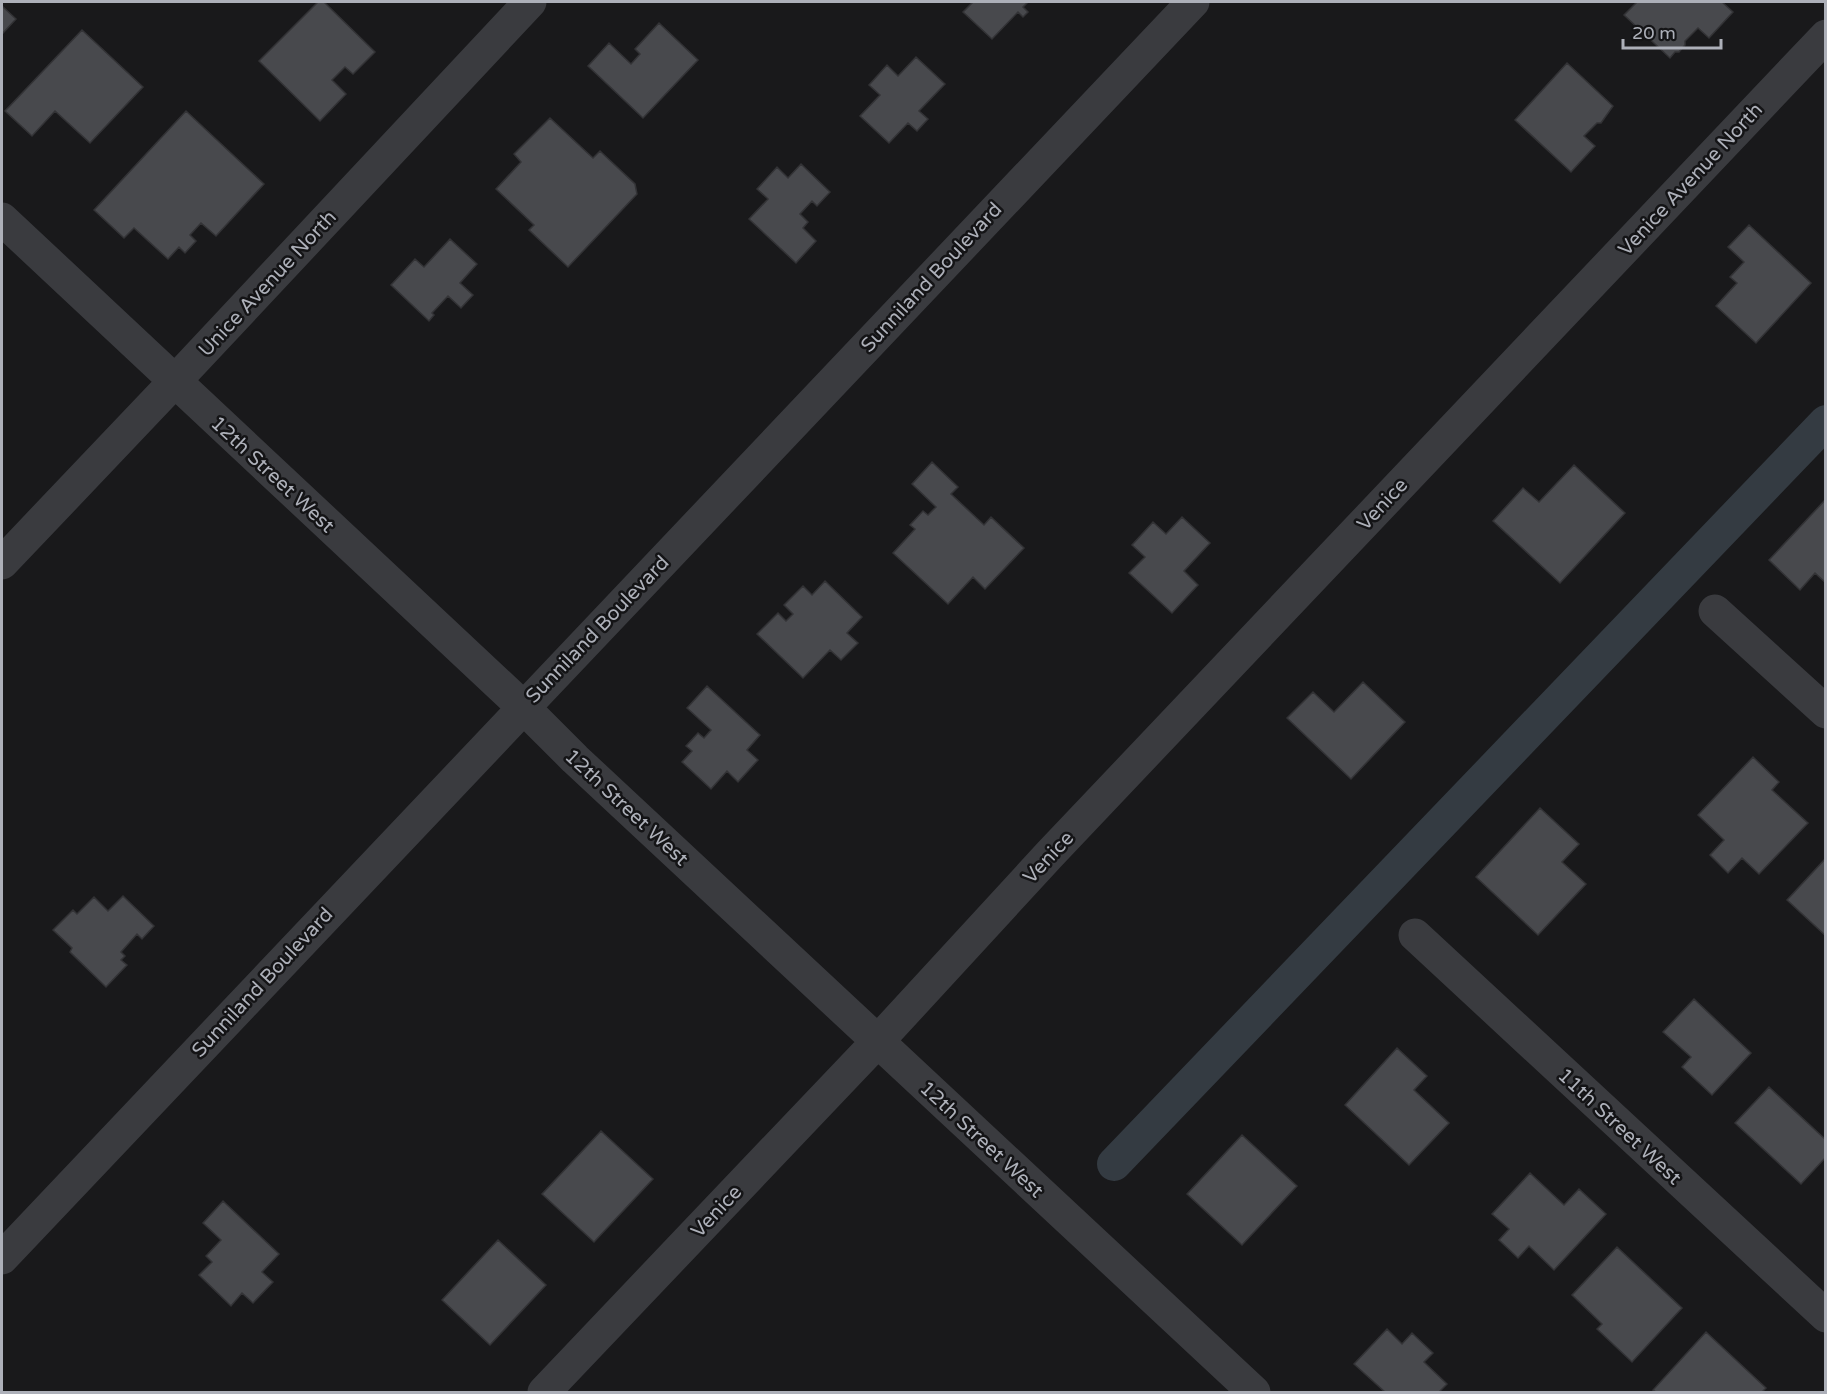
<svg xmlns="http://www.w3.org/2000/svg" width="1827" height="1394" font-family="'Varela Round',sans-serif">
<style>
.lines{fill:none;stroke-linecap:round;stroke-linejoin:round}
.canal{stroke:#343b42;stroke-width:34}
.building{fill:#48494d;stroke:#333336;stroke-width:1.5}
.street{stroke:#3a3b3f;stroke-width:33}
.labels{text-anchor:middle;stroke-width:5;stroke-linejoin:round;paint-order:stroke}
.street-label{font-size:20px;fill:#adb0b9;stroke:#141416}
</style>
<rect width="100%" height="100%" fill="#19191b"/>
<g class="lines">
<path class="canal" d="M1114,1164L1826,422"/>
</g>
<path class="building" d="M318,2H324L375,52L353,74L345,67L332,80L346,94L320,121L259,61Z
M973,2H1028L1023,7L1028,12L1023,17L1018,12L992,39L963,12Z
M1637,2H1722L1733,12L1709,38L1698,28L1685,41V45L1679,52H1675L1670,58L1624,15Z
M2,6L16,19L2,34Z
M659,23L698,60L643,118L588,66L609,43L631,64L640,54L635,49Z
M82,30L143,87L90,143L55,111L32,136L5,111Z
M916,57L945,84L919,111L928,119L917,131L908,123L889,143L860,116L880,95L869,85L887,65L898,76Z
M1567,63L1613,106L1601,123H1597L1584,136L1595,146L1571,172L1515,120Z
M186,111L264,184L216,236L201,223L190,235L196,241L185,253L179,247L168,259L134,228L124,238L94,210Z
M550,118L593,158L600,151L635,184L637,194L568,267L529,230L534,225L496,189L521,162L514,154Z
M801,164L830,192L817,206L812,201L800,214L808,222L803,228L816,241L796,263L749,219L768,199L757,189L777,167L788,178Z
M1749,225L1811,283L1756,343L1716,306L1737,283L1730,277L1744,262L1728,247Z
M450,239L477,264L460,283L473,295L461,308L448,296L432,313L434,315L429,321L391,285L415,259L424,267Z
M932,462L958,487L951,494L984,525L991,517L1024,548L985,589L973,577L948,604L893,553L915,529L910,525L923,511L928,515L936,507L912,484Z
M1574,465L1625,513L1560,583L1493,521L1523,488L1539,502Z
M1826,499V583L1815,573L1800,590L1769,560Z
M1182,517L1210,543L1184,571L1198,585L1172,613L1129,573L1145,557L1132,545L1153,522L1166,534Z
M825,581L862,617L847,633L858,643L841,660L830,650L803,678L757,634L778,613L786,621L793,614L784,605L803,586L812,595Z
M1363,682L1405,722L1351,779L1287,718L1313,692L1334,712Z
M707,686L760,735L747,750L758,760L738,782L727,771L711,789L682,762L692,751L686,746L698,733L704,738L711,730L687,708Z
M1753,757L1779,782L1772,790L1808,823L1759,874L1742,858L1728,873L1710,855L1724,840L1698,815Z
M1540,808L1579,844L1562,862L1586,884L1538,935L1476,877Z
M1826,858V936L1787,900Z
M123,896L154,926L142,939L137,934L121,952L125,956L121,960L127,965L106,987L70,952L72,948L53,930L73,910L77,914L94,897L108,911Z
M1694,999L1751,1053L1712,1095L1682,1067L1691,1057L1663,1032Z
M1397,1048L1427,1076L1414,1090L1449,1123L1409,1165L1345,1105Z
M1769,1087L1826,1140V1157L1801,1184L1735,1123Z
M601,1131L653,1179L594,1242L542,1194Z
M1242,1135L1297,1186L1242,1245L1187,1194Z
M1530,1173L1564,1205L1579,1189L1606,1214L1554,1270L1529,1246L1518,1258L1499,1240L1509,1229L1492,1214Z
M223,1201L279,1254L262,1272L273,1282L253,1303L242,1293L231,1306L199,1275L212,1262L206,1256L221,1240L203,1223Z
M498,1240L546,1285L490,1345L442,1300Z
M1617,1247L1682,1308L1632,1362L1597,1329L1602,1324L1572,1295Z
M1387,1329L1402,1344L1412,1333L1433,1353L1424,1362L1447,1384L1439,1392H1385L1354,1364Z
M1706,1332L1766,1388L1762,1392H1656L1653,1390Z"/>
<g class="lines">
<path class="street" d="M2,219L523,707L575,759L1254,1392
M2,563L175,381L530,2
M1715,611L1826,712
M1415,935L1826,1316
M2,1258L1193,2
M544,1392L878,1041L1050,854L1826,36"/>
</g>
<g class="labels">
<g class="street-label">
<text transform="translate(1690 179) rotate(-47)" y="7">Venice Avenue North</text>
<text transform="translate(931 277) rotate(-47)" y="7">Sunniland Boulevard</text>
<text transform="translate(267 283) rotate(-47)" y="7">Unice Avenue North</text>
<text transform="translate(273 474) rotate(43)" y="7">12th Street West</text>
<text transform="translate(1382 504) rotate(-47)" y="7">Venice</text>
<text transform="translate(597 629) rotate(-46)" y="7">Sunniland Boulevard</text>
<text transform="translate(627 807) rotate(43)" y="7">12th Street West</text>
<text transform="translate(1048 857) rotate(-47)" y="7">Venice</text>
<text transform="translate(262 982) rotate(-47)" y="7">Sunniland Boulevard</text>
<text transform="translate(1620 1126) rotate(43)" y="7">11th Street West</text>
<text transform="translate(982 1139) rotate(43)" y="7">12th Street West</text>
<text transform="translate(716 1211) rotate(-47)" y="7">Venice</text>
</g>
</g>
<rect width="1827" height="1394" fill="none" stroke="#adb0b9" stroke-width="6"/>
<path d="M1623 39v9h98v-9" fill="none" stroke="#adb0b9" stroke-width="3"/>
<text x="1632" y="39" font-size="18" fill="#adb0b9" stroke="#141416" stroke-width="4.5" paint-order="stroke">20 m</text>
</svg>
